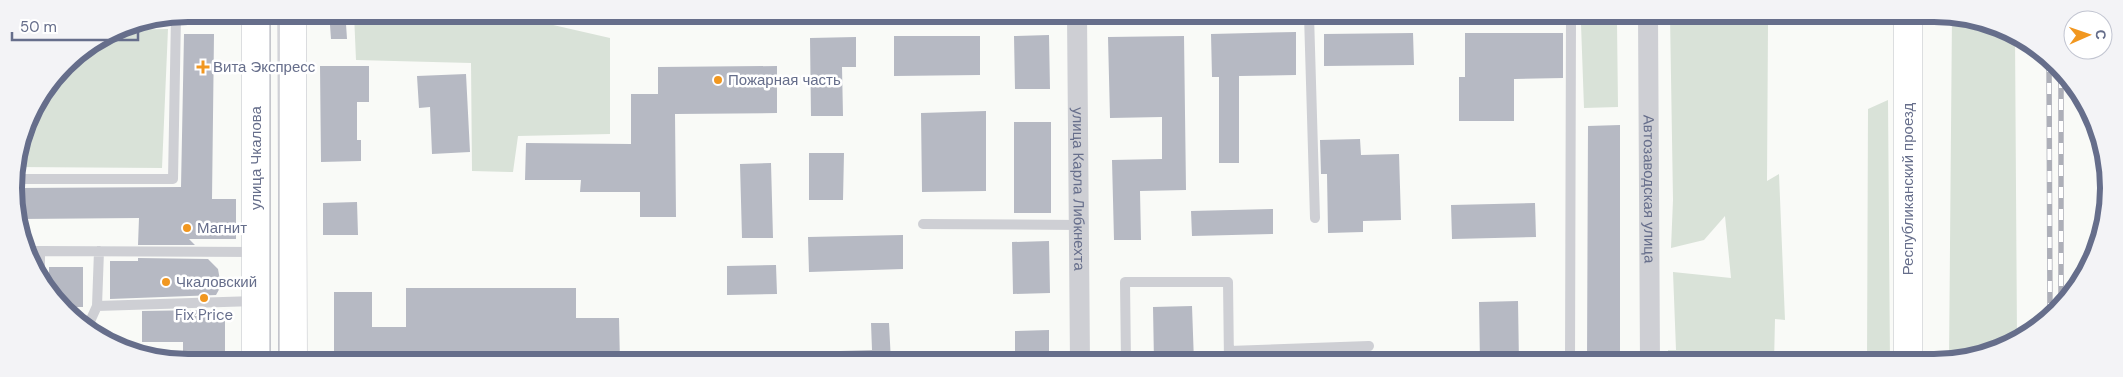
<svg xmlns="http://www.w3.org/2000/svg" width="2123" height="377" font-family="'DM Sans',sans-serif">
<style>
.green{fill:#d9e2d8}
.building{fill:#b6b9c3}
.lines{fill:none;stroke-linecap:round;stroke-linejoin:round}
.secondary-casing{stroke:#c0c2c9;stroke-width:29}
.lane{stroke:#cecfd4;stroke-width:10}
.street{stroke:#cecfd4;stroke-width:20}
.secondary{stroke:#fff;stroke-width:28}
.tram{stroke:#adafb8;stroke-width:1}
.rail-casing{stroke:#adafb8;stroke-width:5.5}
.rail{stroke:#fff;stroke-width:4;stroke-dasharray:11;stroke-linecap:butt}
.poi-dot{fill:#f19720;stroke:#fff;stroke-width:2}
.labels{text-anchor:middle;stroke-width:5;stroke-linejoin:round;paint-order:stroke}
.poi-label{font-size:15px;fill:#666e8b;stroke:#fff;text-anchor:start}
.street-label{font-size:15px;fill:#666e8b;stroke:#fff}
.rim{fill:none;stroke:#666e8b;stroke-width:6}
</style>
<rect width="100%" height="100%" fill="#f9faf7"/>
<path class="green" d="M354,14H525L527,19L610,38V134L518,136L513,172L472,171L471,63L356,60Z
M1670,15H1774L1768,25L1767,181L1779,174L1785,320L1775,319L1774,363H1668V350H1676L1673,272L1731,278L1725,216L1704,240L1671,248L1673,200Z
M1952,15H1957L2015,35L2017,340L2002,350L1949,362Z
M1617,23L1618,107L1584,108L1581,24Z
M168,29L162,168L17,167L32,111L65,65L118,30Z
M1888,100L1890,363H1867L1868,109Z"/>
<path class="building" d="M346,24L347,39H331L330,25Z
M1296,32V75L1239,76V163H1219V77H1212L1211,34Z
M1413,33L1414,65L1324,66V34Z
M1465,33H1563V78L1514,79V121H1459V77H1465Z
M184,34H214L212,199H236V239H189L195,245H138L139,218L20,219L16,188L181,187Z
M1049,35L1050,89H1015L1014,36Z
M894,36H980V75L894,76Z
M1184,36L1186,190L1140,191L1141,240H1114L1112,160L1162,159V117L1110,118L1108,37Z
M856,37V67H842L843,116H811L810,38Z
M320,66H369V102H357V140H361V161L321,162Z
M777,66V113L675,114L676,217H640V192H580L581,180H525L526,143L631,144V94H658V67Z
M466,74L470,152L432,154L430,107L419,108L417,76Z
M986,111V191L922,192L921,113Z
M1014,122H1051V213H1014Z
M1620,125V363H1587L1588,126Z
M1360,139L1361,155L1399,154L1401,220L1363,221V232L1328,233L1327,174H1321L1320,140Z
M809,153H844L843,200H809Z
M771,163L773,238H742L740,164Z
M357,202L358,235H323V203Z
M1535,203L1536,237L1452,239L1451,205Z
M1273,209V234L1192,236L1191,211Z
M903,235V269L809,272L808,237Z
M1049,241L1050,293L1013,294L1012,242Z
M138,258L208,259L218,269L221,286L216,295L110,299V261H138Z
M776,265L777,294L727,295V266Z
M49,267H83V307H61L57,304L49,290Z
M406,288H576V318H619L620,362H585V357H382V362H334V292H372V327H406Z
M1518,301L1519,363H1480L1479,302Z
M1192,306L1194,362H1154L1153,307Z
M201,310L194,316H225V362H183V342H142V311Z
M871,323H889L891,362H840V351L872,350Z
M1049,330V362H1015V331Z"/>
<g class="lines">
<defs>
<path id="secondary" d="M256,14V362
M292,14L293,362
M1908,363V15"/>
</defs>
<use href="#secondary" class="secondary-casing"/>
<path class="lane" d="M1309,15L1315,218
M14,179H173L176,16
M923,224L1080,225
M27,251H40
M40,274V251L255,252
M97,306L255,301
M87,328L97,306L99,251
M1229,351L1369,346
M1126,362L1125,282H1228L1229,362
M1570,363L1571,15"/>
<g class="street">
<path id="s1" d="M1077,14L1080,362"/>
<path id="s2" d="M1648,15L1650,363"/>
</g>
<use href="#secondary" class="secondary"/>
<path class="tram" d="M270,14V362
M279,14V362"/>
<defs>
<path id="rail" d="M2049,61L2050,318
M2061,308V71"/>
</defs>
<use href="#rail" class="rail-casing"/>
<use href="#rail" class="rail"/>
</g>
<g class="poi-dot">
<path d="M200.5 59.5h5v5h5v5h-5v5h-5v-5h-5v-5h5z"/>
<circle cx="718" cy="80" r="5"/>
<circle cx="187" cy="228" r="5"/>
<circle cx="166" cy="282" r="5"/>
<circle cx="204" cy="298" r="5"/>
</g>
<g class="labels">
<g class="poi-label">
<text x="213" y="72">Вита Экспресс</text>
<text x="728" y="85">Пожарная часть</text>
<text x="197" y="233">Магнит</text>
<text x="176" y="287">Чкаловский</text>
<text x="204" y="320" text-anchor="middle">Fix Price</text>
</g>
<g class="street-label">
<text transform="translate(256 158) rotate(-90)" y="5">улица Чкалова</text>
<text dy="5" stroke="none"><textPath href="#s1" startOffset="175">улица Карла Либкнехта</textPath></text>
<text dy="5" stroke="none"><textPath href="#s2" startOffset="174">Автозаводская улица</textPath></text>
<text transform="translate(1908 189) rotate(-90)" y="5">Республиканский проезд</text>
</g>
</g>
<path d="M0 0H2123V377H0ZM188 22H1934A166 166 0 0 1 2100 188V188A166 166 0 0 1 1934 354H188A166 166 0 0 1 22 188V188A166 166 0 0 1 188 22Z" fill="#f3f3f6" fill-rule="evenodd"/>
<path class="rim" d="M188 22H1934A166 166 0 0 1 2100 188V188A166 166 0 0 1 1934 354H188A166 166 0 0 1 22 188V188A166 166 0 0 1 188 22Z"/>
<g transform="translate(2088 35) rotate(88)"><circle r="24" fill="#ffffff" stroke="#c2c5d1"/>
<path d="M0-4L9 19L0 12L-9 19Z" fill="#f19720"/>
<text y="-8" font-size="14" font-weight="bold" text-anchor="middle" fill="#666e8b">С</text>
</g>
<path d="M12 32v8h126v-8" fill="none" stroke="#666e8b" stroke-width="2.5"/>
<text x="20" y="32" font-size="15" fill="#666e8b" stroke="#ffffff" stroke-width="4" paint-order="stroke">50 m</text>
</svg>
